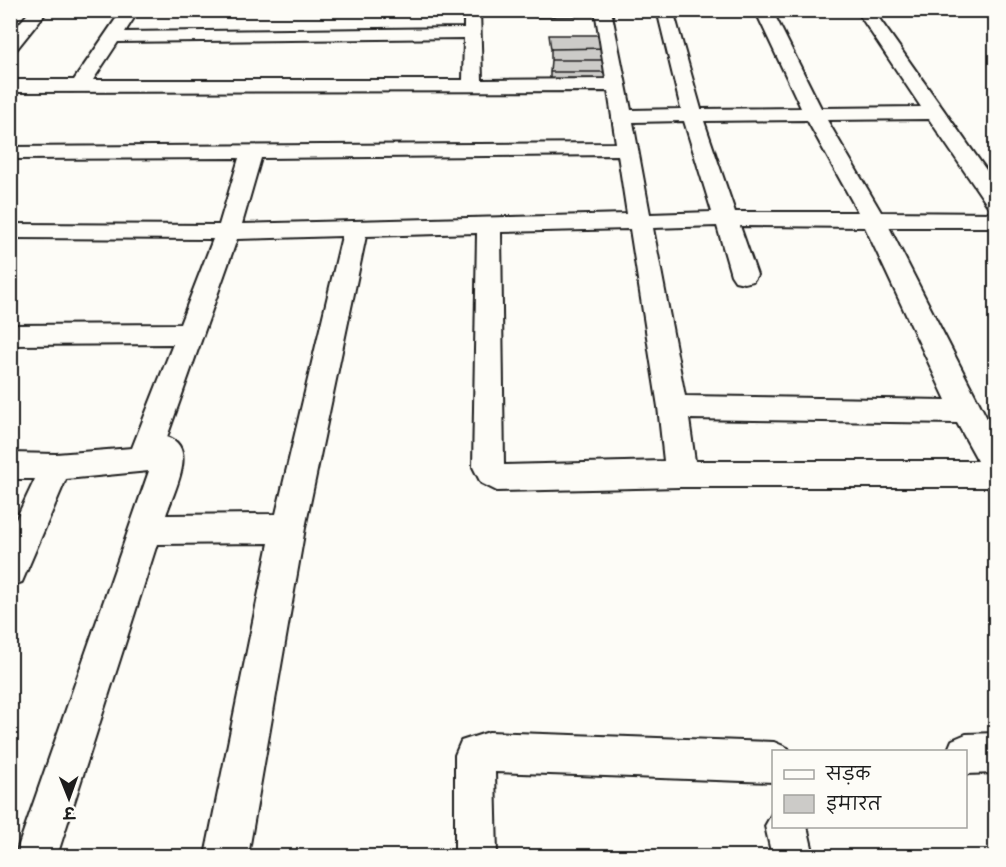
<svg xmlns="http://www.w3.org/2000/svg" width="1006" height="867" font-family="Delius,'Playpen Sans Deva',sans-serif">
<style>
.building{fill:#cccbc8;stroke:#1c1c1c;stroke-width:1.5}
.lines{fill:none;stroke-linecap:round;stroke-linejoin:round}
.street-casing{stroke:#1c1c1c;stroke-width:4}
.street{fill:#fdfcf7;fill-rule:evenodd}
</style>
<rect width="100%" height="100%" fill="#fdfcf7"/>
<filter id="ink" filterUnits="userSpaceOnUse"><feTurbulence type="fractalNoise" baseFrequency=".0167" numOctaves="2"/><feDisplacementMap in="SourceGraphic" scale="12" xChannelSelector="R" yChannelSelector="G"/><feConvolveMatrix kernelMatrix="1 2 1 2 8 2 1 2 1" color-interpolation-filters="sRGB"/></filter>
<g filter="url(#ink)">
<path class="building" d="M537,10H595L597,16L535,17Z
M549,35H608L610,48L551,49Z
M610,48L612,60H551V49Z
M551,60H612L614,72H550Z
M550,72H614L615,85L550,86Z"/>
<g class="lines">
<defs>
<path id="street" d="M31,10H48L16,50L10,51V34Z
M122,10H139L125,32L464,28V10H480L482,80L606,79L595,10H611L631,110L681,109L657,10H673L701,109L801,108L755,10H772L821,108L921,107L856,10H873L996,184V208L988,206L929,119L827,120L881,212L996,213V227H889L996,436V487H681L497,491L481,483L473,467L477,233L366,236L305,528L248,856H205L269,543L157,544L57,856H15L149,471L66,479L22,582L10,586V532L35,479H10V453L56,454L132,448L173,344L10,345V325L180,324L213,239L10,238V224L219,225L239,158L10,159V147L616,143L608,91L10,92V80H74ZM464,38L463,80H93L118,42ZM807,120L858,212H735L704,121ZM684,121L712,212L650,214L633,122ZM618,155L627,214L242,224L261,158ZM717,226L731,275L735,281L744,283L753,281L757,275L740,226L865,227L946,400L685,396L653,228ZM630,229L658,407L664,461L504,465L501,232ZM342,236L276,514L166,515C173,493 199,447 167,437L237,239ZM689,419L957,423L978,461H695Z
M489,732L774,742L788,748L790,752H774V782L495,772L497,856H455V755L461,741Z
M996,733V773L966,774V752H947L952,740L966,734Z
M774,810V826H807L814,856H772L765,826Z"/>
</defs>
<use href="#street" class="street-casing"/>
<use href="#street" class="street"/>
</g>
</g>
<rect width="1006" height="867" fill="none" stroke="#fdfcf7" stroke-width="36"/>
<rect x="18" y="18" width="970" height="831" fill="none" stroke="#1c1c1c" stroke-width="2" filter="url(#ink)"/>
<rect x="772" y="750" width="195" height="78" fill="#fdfcf7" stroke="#a3a29f" stroke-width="1.5"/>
<rect x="784" y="770" width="30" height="9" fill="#fdfcf7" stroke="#a3a29f" stroke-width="1.5"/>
<text x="826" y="780" font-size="18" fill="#1c1c1c">सड़क</text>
<rect x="784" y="795" width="30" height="18" fill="#cccbc8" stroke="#a3a29f" stroke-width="1.5"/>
<text x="826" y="810" font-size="18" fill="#1c1c1c">इमारत</text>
<g transform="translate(69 798) rotate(179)" stroke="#fdfcf7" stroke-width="4.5" paint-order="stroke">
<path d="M0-4.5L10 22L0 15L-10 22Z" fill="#1c1c1c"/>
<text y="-9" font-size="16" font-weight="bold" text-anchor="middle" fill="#1c1c1c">उ</text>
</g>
</svg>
